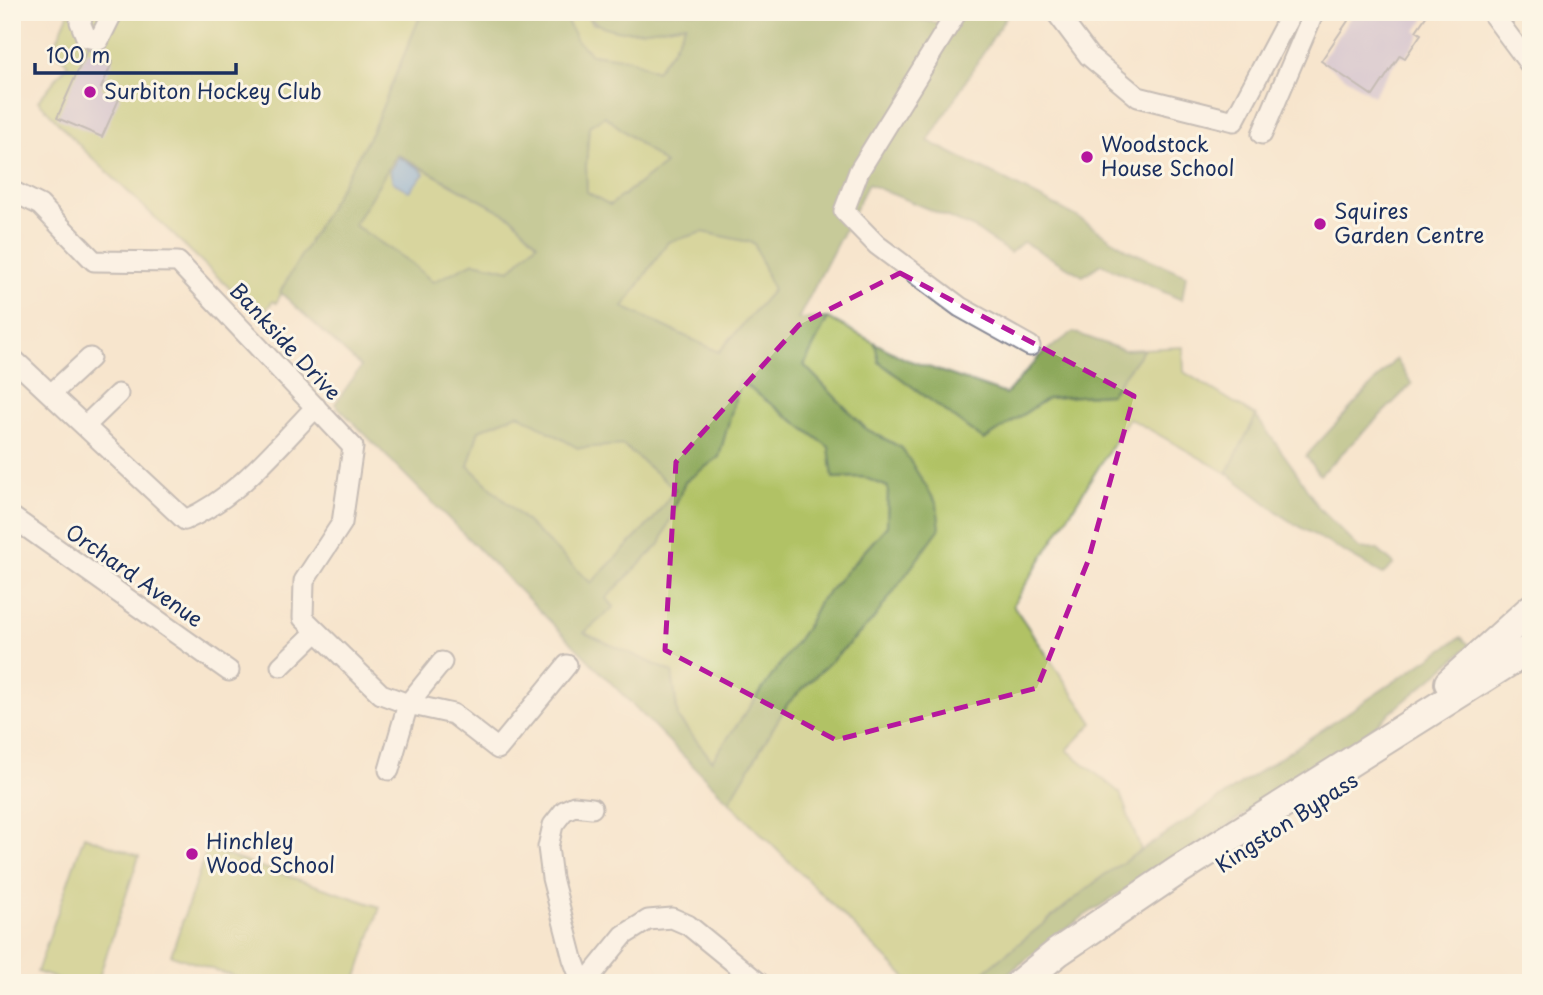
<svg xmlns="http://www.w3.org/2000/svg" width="1543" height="995" font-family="'Playpen Sans',sans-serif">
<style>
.green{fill:#b1c265;stroke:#667862;stroke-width:2}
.forest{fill:#8ca85a;stroke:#546c5c;stroke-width:2;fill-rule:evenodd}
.water{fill:#68a1d7;stroke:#42689a;stroke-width:2}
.building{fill:#b8acd6}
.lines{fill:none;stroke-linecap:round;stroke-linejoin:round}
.minor-casing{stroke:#898a96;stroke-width:23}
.highway-casing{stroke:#898a96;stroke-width:32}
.minor{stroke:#fff;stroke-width:19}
.highway{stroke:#fff;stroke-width:28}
.marked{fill:none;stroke:#b5179e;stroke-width:5;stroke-dasharray:14 9;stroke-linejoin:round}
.poi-dot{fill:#b5179e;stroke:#fcf5e5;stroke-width:2.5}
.labels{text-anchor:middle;stroke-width:6;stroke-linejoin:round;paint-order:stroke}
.poi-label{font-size:21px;fill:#1b2f5e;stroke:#fcf5e5;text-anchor:start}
.street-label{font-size:21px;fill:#1b2f5e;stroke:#fcf5e5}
</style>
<rect width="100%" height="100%" fill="#fcf5e5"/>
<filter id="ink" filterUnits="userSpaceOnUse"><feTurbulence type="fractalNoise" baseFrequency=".0143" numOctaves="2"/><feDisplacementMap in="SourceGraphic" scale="14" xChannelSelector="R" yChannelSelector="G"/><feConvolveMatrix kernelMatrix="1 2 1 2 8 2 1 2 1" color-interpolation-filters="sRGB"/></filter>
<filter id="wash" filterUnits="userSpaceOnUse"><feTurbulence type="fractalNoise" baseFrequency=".00686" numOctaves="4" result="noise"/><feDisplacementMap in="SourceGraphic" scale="28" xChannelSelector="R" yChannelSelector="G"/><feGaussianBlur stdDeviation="1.57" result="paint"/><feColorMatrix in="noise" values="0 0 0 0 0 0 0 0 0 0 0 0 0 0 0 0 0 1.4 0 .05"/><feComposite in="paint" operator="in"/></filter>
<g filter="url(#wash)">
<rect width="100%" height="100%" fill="#f7e5cd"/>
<path class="green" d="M69,12H422L372,132L276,303L273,301L260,317L83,149L38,101L68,64L53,50Z
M567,12H583L593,24L645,30L686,24L673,49L656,71L629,59L591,54L577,41L563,14Z
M605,116L665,164L610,205L587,192L586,166L589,126Z
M396,154L513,218L538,243L510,270L474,262L433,283L411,263L354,225Z
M703,232L754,243L773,290L719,352L623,308L668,242Z
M828,318L875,343L879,362L984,440L1048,398L1110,394L1144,349L1183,347L1184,372L1256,416L1227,473L1129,418L1013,605L1093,723L1067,750L1120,793L1141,850L1103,876L970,983H911L729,802L788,703L872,621L902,448L866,429L804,365Z
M740,381L829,447L833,478L863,477L888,487L887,526L819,602L806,628L712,761L678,718L672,672L584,633L614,607L606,598L660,544L685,482L719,457Z
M518,414L578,448L623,445L675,489L652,521L591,584L468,466L479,430Z
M84,836L139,856L97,983H70L37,972Z
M207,849L380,907L355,983H253L171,955Z"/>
<path class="forest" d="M422,12H567L563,14L577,41L591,54L629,59L656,71L673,49L686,24C651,29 609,42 583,12H881L943,24L949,12H1009L928,141L1076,216L1128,250L1186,275L1182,300L1101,264L1083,276L1023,242L1010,253L974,228L868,184L798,319L828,318L804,365L866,429L902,448L937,504L940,528L872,621L788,703L729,802L335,404L361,367L280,292L372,132ZM605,116L665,164L610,205L587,192L586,166L589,126ZM397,154L513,218L537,243L510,270L474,262L433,282L411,263L354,225ZM703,232L754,243L773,290L719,352L623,307L668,242ZM740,381L829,447L833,478L863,477L888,487L887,526L819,602L806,628L712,760L678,718L672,672L584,633L614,607L606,598L660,544L685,482L719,457ZM518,414L578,448L623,445L675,489L652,521L591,583L468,466L479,430Z
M1073,332L1123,350L1144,349L1110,394L1048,398L984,440L879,362L875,343L905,359L1006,394L1041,355Z
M1396,359L1412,384L1320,475L1306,456Z
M1256,416L1295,470L1319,508L1359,548L1378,550L1394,564L1383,574L1288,520L1227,473Z
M1461,637L1470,646L1345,751L1084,916L995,983H970L1103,876Z"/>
<path class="water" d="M398,157L419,168L424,174L409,191L393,182L390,171Z"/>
<g id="blocks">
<path class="building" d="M1354,12H1429L1416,31L1421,34L1405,58L1400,55L1373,96L1321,61Z
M87,50L113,61L101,88L120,97L102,137L57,118Z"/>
</g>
</g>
<g filter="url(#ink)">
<use href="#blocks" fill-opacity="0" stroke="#898a96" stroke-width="2"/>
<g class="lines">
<defs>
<path id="minor" d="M85,12L80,22L86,37L99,40L113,12
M957,12L859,171L844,211L877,245L960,307L1030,346
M1056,12L1089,56L1138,97L1234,121L1288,19L1287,12
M1491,12L1531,66
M1262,134L1314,12
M12,191L40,205L94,261L178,262L353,447L342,523L304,581L303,618L381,694L408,704L453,714L498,749L567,665
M12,358L185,520C238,497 276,448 316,407
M51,394L90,358
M85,426L118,394
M12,517L229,671
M281,666L316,632
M389,770L408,704L442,662
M582,983L573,959L552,878L548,847L553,825L564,811L574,806L592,808
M585,983L624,935L648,920L672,918L688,925L759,983"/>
<path id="highway" d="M1449,683L1531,609
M1020,983L1058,952L1179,870L1531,648"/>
</defs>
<use href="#minor" class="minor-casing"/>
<use href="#highway" class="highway-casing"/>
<use href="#minor" class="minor"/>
<use href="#highway" class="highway"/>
</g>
</g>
<path d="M0 0H1543V995H0ZM900,273L1134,396L1088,561L1037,688L836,740L665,650L676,462L799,325Z" fill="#f7e5cd" fill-opacity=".55" fill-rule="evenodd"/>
<path class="marked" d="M900,273L1134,396L1088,561L1037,688L836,740L665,650L676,462L799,325Z"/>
<g class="poi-dot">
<circle cx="90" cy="92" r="7"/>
<circle cx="1087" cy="157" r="7"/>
<circle cx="1320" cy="224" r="7"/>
<circle cx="192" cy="854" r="7"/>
</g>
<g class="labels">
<g class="poi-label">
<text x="104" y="99">Surbiton Hockey Club</text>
<text x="1101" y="152">Woodstock<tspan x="1101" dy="24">House School</tspan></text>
<text x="1334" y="219">Squires<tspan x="1334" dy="24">Garden Centre</tspan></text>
<text x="206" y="849">Hinchley<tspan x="206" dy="24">Wood School</tspan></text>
</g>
<g class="street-label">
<text transform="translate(285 342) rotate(47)" y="7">Bankside Drive</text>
<text transform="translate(134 576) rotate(35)" y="7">Orchard Avenue</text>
<text transform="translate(1287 823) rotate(-33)" y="7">Kingston Bypass</text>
</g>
</g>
<rect width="1543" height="995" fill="none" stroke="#fcf5e5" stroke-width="42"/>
<path d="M35 63v10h201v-10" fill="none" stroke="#1b2f5e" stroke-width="3.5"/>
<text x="46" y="63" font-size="21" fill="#1b2f5e" stroke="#fcf5e5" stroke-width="5" paint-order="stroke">100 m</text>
</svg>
